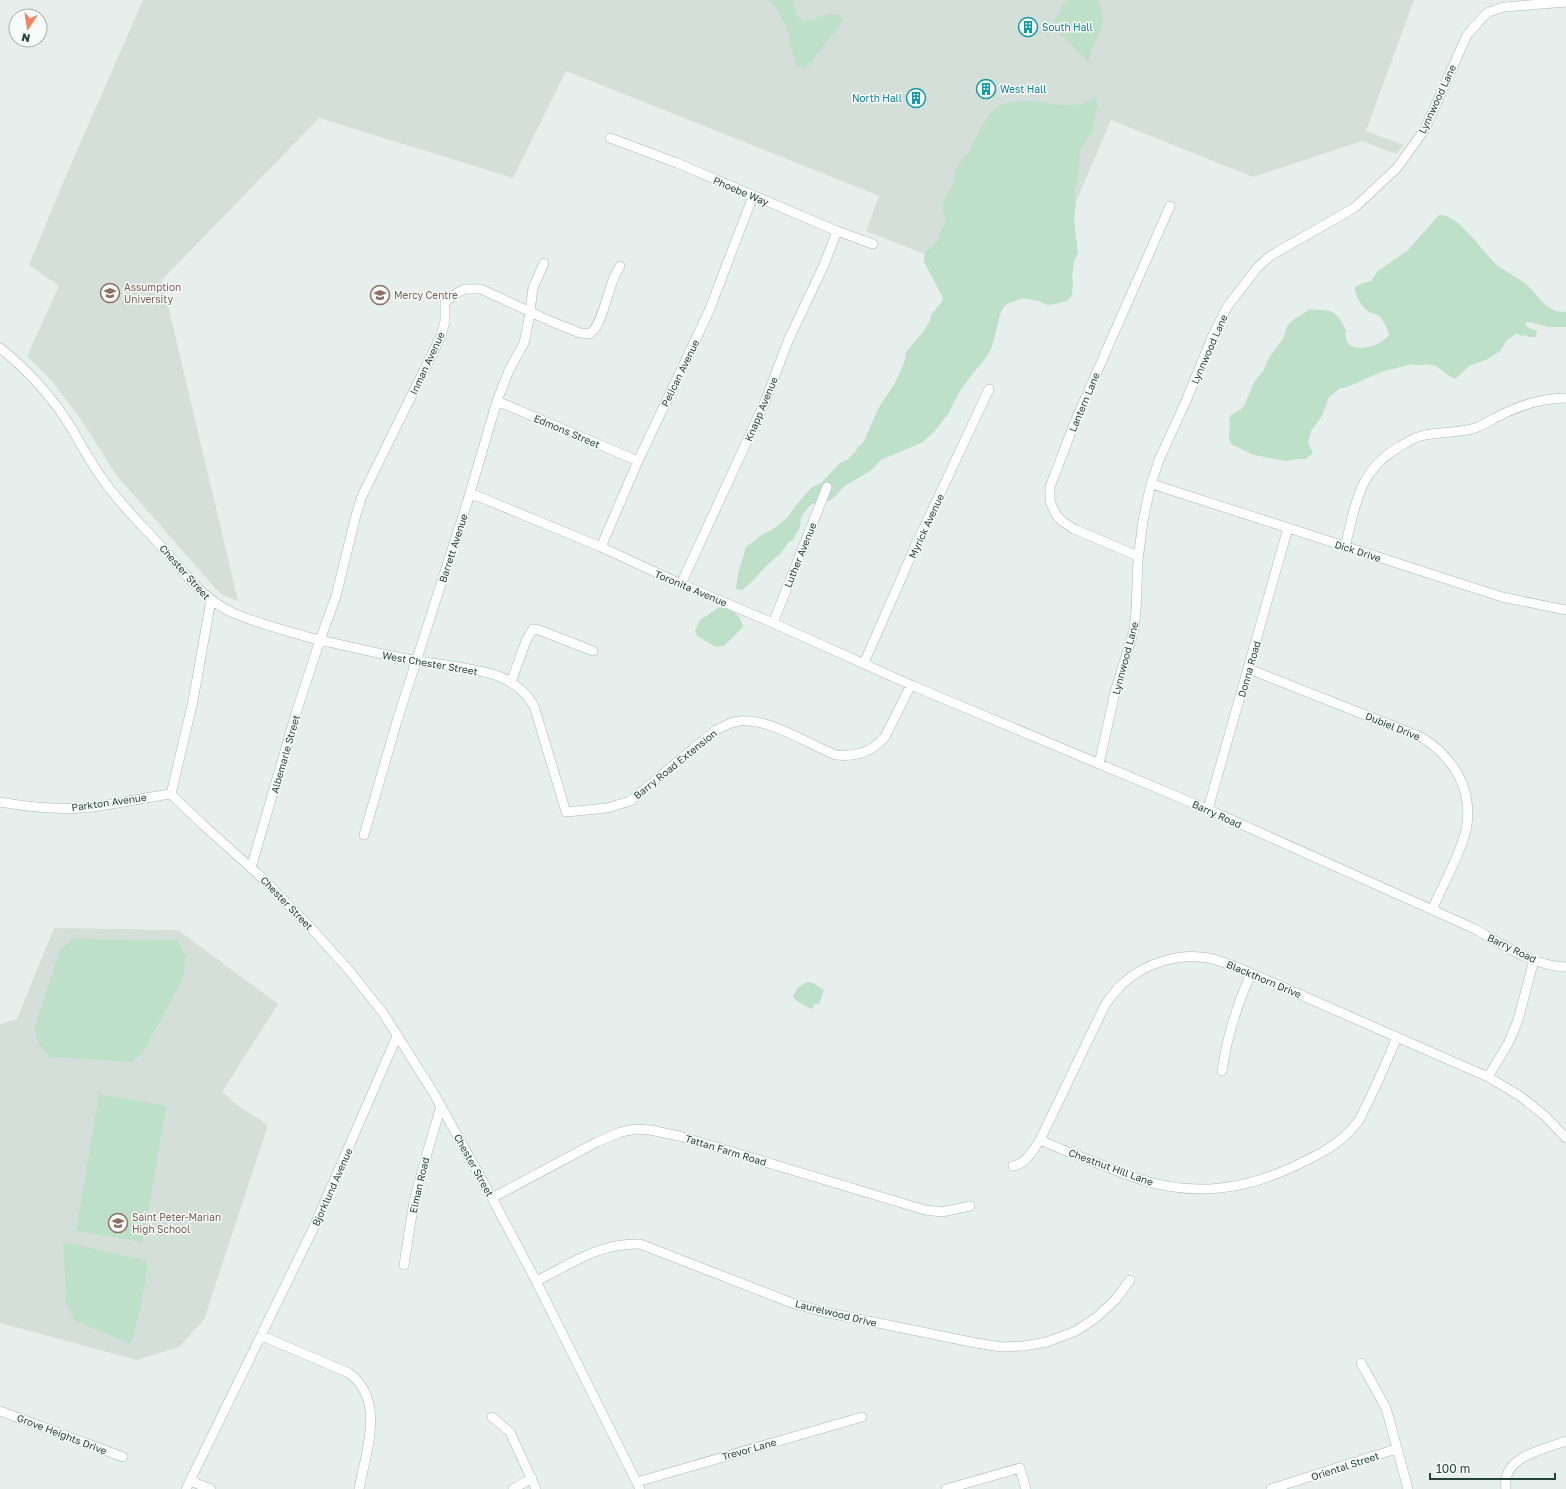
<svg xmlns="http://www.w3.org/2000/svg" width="1566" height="1489" font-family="'Golos Text',sans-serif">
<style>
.built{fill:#d4dfda}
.green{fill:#bfe0c8}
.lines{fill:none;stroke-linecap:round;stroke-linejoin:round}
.minor-casing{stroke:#a8b8b2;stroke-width:10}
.minor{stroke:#fff;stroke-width:9}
.labels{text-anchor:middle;stroke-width:3;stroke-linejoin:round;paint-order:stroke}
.culture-label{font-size:10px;fill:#0d838f;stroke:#f7fbf9;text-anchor:start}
.street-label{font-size:10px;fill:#24423a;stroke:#f7fbf9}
.education-label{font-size:10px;fill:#785e54;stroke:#f7fbf9;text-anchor:start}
</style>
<rect width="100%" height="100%" fill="#e6efeb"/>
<path class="built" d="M143,0H1414L1366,131L1404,145L1396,154L1362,141L1253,177L1111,120L1034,301L972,276L952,265L866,231L879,196L566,71L513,178L319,118L162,280L238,601L223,595L217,590L117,476L82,421L52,381L27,356L59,286L29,265L65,178Z
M54,928L178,930L278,1004L222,1092L239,1106L268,1125L204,1320L179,1347L137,1360L0,1323V1024L17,1019Z"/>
<path class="green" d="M768,0H793L796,13L802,21C816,22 825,11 841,15L843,19C838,32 828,39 820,50C815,57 812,63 806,68L797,66L791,49L789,35L785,25L778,11Z
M1069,0H1097C1108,14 1102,28 1095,42C1091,48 1090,57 1088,63L1075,48L1054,29L1053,24L1055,19L1060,12L1061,7Z
M1094,96L1098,104L1092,132L1080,150L1079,166L1075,190L1076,204L1074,219L1078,254L1074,261L1072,277L1073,281L1072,294L1070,298L1066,301L1055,304L1047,305L1039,301L1023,298L1007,304L1003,308L1000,315L992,347L983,362L973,373L960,391L948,414L934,432L923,442L881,460L872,470L843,487L837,495L829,501C815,499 807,506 801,518C800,521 801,524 800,527C798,532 795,534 794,539L789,542L781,553L765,567L753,581L742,590L736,589L738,574L746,547L763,534L772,530L788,517L797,504L812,487L821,483L840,463L848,459L855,452L858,447L863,443L878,409L895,383L905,360L906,352L923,332L930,320L931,315L943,300L942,296L925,264C921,249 932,250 938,239C940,234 942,228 945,223C947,216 940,209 943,202C945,196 951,190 953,183C954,181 953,177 954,174C956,168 961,161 965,156C966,154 968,154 969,152C975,139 981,126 989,115C991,111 997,107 1001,105C1010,102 1021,100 1030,101C1047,101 1082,113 1094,96Z
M1439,215C1459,214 1483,253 1497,265C1507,273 1518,277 1528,286C1540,297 1547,313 1566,312V327H1549L1529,322L1525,323L1527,327L1537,331L1536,337H1529L1525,335L1521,336L1517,333L1507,340L1500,351L1488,359L1469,366L1455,379C1447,376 1441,368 1433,365C1425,363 1418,367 1411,364C1400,368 1388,369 1377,374C1366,378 1356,384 1344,388H1340L1329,397L1322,416L1311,431L1308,443L1313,453L1306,459H1298L1286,461L1254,455L1231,444C1226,434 1232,428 1229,418L1231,415L1240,410L1244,406L1254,382L1263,371L1270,356L1283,339L1287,326L1293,320L1310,309C1333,312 1334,307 1346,330C1341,357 1379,349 1389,335C1388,329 1383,319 1378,315C1375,314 1372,313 1369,312C1362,307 1354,295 1355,287L1360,284L1371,281L1378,271L1408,250Z
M720,607C734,611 739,612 743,627L724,646L716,647L697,636L695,631L700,620Z
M73,939L177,940L186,957L183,978L142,1054L131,1062L50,1057L40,1046L34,1029L60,950Z
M807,982L813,983L824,990L819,1004H814L813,1008L811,1009L795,1000L793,996L798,987Z
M99,1094L166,1106L143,1242L76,1231Z
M63,1242L145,1260L148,1266L141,1305L131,1344L74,1320L66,1302Z"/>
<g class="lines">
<defs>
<path id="minor" d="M610,138L677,163L837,231L873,244
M0,348C29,371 53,398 72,429C83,448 93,467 106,484C125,510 148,531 169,555C189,578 203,598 231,612C258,624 287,631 315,639C350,647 384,655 418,661C443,665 475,668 498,676C513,682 526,692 534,706L566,812L607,808L630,801L716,730C724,726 731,722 739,721C771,718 807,744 836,755C855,757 872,752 885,737L911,685L1214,812L1475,929C1503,945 1533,966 1566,967
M497,401L638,461
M1152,484L1502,597L1566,610
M470,493L601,547L681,584L773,623L911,685
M601,547L638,461L709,311L753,196
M1345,547C1356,504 1358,471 1399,447C1406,443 1413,438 1421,436C1440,431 1459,434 1478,427C1487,423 1496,417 1505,413C1524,404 1544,398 1566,398
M1138,556L1074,529L1062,521L1057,516L1050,502V487L1074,424L1170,206
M681,584L765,402L788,341L824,265L837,231
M773,623L827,487
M864,663L915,547L989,389
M1249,669L1421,737C1454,757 1474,791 1466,830C1460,856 1442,886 1432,910
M511,682L526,641L533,629L539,630L593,651
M1099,764L1115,692L1134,630L1136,611L1138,560L1143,521L1150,488L1159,460L1186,401L1213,335L1227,307L1257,268L1270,256L1354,208L1397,168L1425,129L1467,35L1483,17L1489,12L1504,7L1566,2
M171,794L202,824L258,874L310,927L348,969L383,1013L433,1092L492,1198L536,1281L640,1489
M171,794L193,701L211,600
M0,802C27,807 55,810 83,808C112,805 141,798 171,794
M1208,809L1288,528
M364,835L397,721L467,503L497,401L509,370L524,343L529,319L533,288L544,263
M251,868L297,710L320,640L336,596L356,515L362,496L441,336L445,321V302L457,293L465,289H481L550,321L580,333L589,334C601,328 607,295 612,283C614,277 617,271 620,266
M1222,1071C1227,1036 1237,1005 1251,973
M1488,1077L1509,1042L1518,1020L1534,960
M1040,1140C1060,1149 1081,1157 1102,1165C1114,1169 1126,1175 1139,1179C1194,1197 1245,1190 1297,1165C1318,1155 1341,1144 1356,1124C1360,1120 1362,1114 1365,1108C1377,1085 1387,1061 1397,1037
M1013,1166C1026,1164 1033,1150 1040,1140L1105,1005C1110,998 1116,990 1122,984C1144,964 1179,952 1208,958C1218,960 1228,964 1237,967L1488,1077L1520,1096L1545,1116L1566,1138
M492,1198L597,1142L621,1132L636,1129L650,1130L679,1136L925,1210L942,1212L970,1206
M404,1265L414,1201L428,1150L441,1106
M536,1281C572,1264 598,1243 640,1244L792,1303L824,1312L976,1343L1002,1347L1024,1346L1047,1342L1076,1331L1097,1317L1116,1299L1130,1280
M262,1336L349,1373C386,1401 366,1451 359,1489
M1361,1363L1386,1408L1408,1489
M0,1411L123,1457
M492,1417L510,1432L536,1489
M190,1481L211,1489
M637,1482L862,1417
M186,1489L313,1229L397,1036
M513,1489L532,1478
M946,1489L1020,1468L1026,1489
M1271,1489L1396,1449
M1506,1489C1501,1456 1543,1450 1566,1441"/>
</defs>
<use href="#minor" class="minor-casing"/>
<use href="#minor" class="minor"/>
</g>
<defs>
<symbol id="building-ring" viewBox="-11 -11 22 22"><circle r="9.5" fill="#f7fbf9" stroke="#0f9aa8" stroke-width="1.5"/><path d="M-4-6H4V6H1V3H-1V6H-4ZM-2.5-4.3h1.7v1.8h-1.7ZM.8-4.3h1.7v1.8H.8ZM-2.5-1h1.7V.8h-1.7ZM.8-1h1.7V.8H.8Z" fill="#0f9aa8"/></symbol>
<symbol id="university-ring" viewBox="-11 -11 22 22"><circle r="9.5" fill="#f7fbf9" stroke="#8d6e63" stroke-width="1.5"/><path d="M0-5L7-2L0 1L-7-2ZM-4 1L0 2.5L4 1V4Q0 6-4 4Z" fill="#8d6e63"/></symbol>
<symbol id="school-ring" viewBox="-11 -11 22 22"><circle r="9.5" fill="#f7fbf9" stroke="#8d6e63" stroke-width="1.5"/><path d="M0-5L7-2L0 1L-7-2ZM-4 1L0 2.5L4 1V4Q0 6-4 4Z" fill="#8d6e63"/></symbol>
</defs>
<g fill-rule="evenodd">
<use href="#building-ring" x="1017" y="16" width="22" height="22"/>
<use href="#building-ring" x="975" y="78" width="22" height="22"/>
<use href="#building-ring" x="905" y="87" width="22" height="22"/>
<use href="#university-ring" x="99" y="282" width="22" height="22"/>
<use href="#school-ring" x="369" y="284" width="22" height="22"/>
<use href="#school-ring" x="107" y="1212" width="22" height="22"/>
</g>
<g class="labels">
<g class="culture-label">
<text x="1042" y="31">South Hall</text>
<text x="1000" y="93">West Hall</text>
<text x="902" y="102" text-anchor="end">North Hall</text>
</g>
<g class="street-label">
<text transform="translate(1437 99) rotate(-65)" y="4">Lynnwood Lane</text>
<text transform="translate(741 191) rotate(23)" y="4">Phoebe Way</text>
<text transform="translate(1209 349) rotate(-66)" y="4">Lynnwood Lane</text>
<text transform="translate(427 363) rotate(-65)" y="4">Inman Avenue</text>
<text transform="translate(680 373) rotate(-64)" y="4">Pelican Avenue</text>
<text transform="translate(1084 402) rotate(-67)" y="4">Lantern Lane</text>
<text transform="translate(761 409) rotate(-67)" y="4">Knapp Avenue</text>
<text transform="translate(567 431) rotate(23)" y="4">Edmons Street</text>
<text transform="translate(926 526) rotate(-65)" y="4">Myrick Avenue</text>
<text transform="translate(453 548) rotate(-72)" y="4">Barrett Avenue</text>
<text transform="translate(1358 551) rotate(18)" y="4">Dick Drive</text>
<text transform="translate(800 555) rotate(-68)" y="4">Luther Avenue</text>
<text transform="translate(185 572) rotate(48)" y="4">Chester Street</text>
<text transform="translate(691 588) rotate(23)" y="4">Toronita Avenue</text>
<text transform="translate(1125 658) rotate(-75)" y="4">Lynnwood Lane</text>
<text transform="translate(430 663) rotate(10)" y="4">West Chester Street</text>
<text transform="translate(1249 669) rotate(-74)" y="4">Donna Road</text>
<text transform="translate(1393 726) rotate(22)" y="4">Dubiel Drive</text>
<text transform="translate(285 754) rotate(-74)" y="4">Albemarle Street</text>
<text transform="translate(675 764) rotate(-39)" y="4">Barry Road Extension</text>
<text transform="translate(109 802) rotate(-8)" y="4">Parkton Avenue</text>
<text transform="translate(1217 814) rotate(24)" y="4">Barry Road</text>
<text transform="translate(287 903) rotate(46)" y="4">Chester Street</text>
<text transform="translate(1512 948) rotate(26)" y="4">Barry Road</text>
<text transform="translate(1264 979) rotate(23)" y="4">Blackthorn Drive</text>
<text transform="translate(726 1150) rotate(17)" y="4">Tattan Farm Road</text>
<text transform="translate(474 1165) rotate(61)" y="4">Chester Street</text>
<text transform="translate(1111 1167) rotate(20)" y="4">Chestnut Hill Lane</text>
<text transform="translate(419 1185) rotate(-77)" y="4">Elman Road</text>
<text transform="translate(332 1187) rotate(-66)" y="4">Bjorklund Avenue</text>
<text transform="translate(836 1313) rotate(14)" y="4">Laurelwood Drive</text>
<text transform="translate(62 1434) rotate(21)" y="4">Grove Heights Drive</text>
<text transform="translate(749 1449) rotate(-16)" y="4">Trevor Lane</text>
<text transform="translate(1345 1466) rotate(-18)" y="4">Oriental Street</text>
</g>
<g class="education-label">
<text x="124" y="291">Assumption<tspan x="124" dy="12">University</tspan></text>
<text x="394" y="299">Mercy Centre</text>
<text x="132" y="1221">Saint Peter-Marian<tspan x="132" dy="12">High School</tspan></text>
</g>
</g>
<g transform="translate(28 28) rotate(192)"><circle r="19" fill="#f7fbf9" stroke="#a3b1ad"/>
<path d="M0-3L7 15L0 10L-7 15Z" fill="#f4845f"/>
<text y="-6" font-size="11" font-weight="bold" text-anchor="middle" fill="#24423a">N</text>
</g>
<path d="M1430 1473v6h125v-6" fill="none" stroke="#24423a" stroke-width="2"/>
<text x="1436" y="1473" font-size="12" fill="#24423a" stroke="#f7fbf9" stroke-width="3" paint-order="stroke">100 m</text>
</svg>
